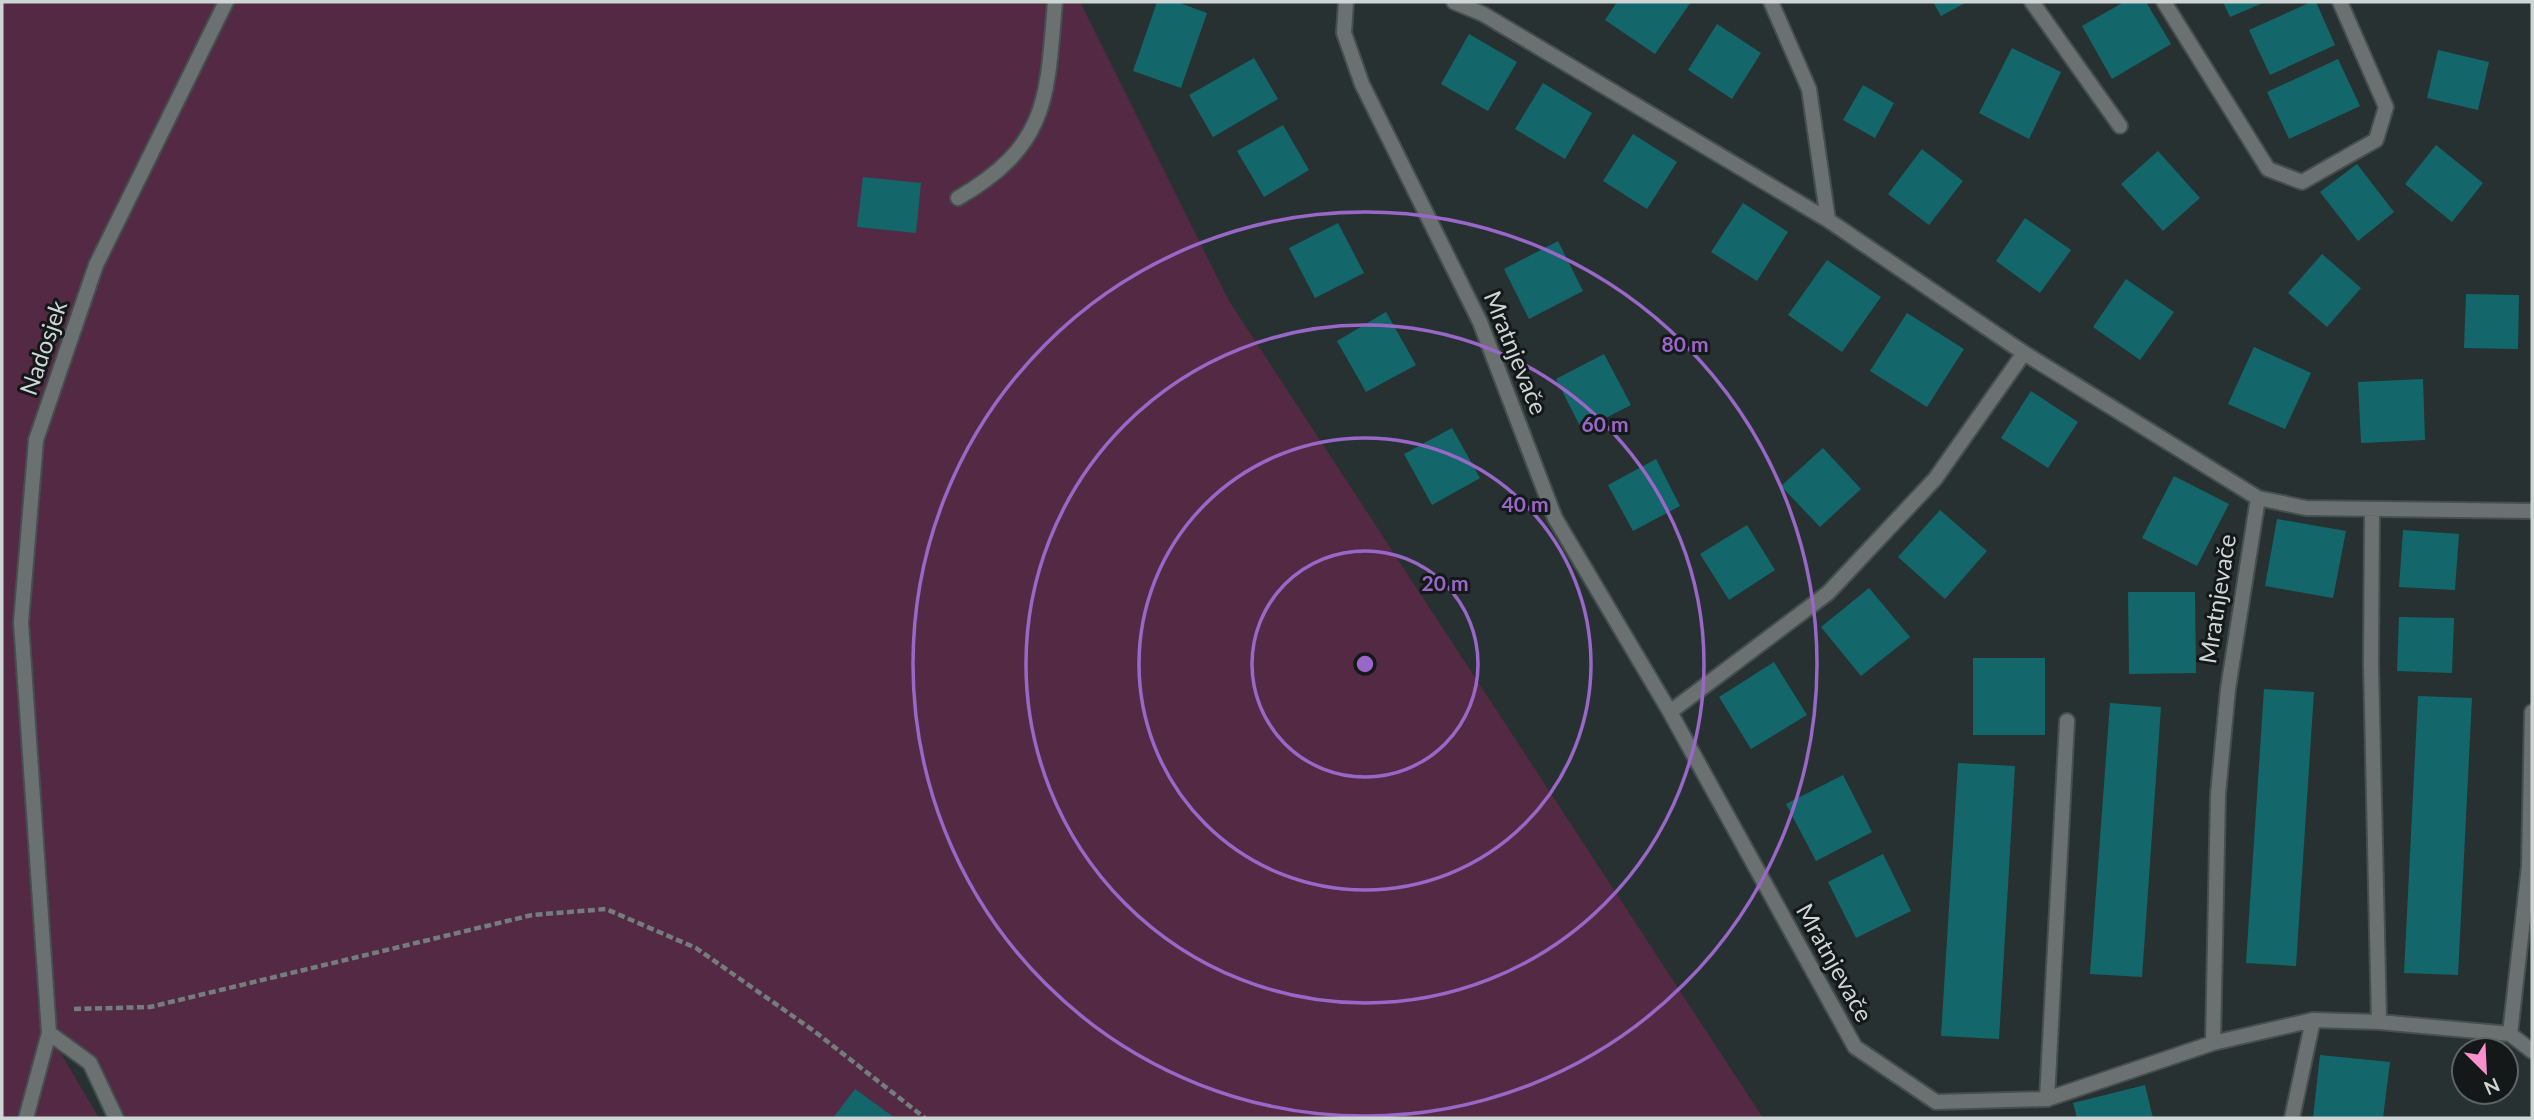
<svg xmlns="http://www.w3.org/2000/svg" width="2534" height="1120" font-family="Lato,sans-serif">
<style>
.green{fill:#542943}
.building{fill:#13676a}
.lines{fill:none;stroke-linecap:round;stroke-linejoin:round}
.lane-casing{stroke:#454f4f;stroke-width:18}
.street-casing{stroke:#454f4f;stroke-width:18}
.path{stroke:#747d7d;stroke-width:4.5;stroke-dasharray:7 3.5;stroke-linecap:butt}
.lane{stroke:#6b7171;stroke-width:14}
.street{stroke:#6b7171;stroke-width:14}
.ring{fill:none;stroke:#9867c7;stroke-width:3.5}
.labels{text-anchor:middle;stroke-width:6;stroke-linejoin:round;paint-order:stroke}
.street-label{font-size:24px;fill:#ced5d5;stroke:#141818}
.centre{fill:#9867c7;stroke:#141818;stroke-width:3.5}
.ring-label{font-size:21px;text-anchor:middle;font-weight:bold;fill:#9867c7;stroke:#141818;stroke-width:6;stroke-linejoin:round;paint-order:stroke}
</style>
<rect width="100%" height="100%" fill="#273132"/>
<path class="green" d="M2,2H1080L1229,301L1763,1118H116L90,1063L50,1035L99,1118H2Z"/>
<path class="building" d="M1157,2H1177L1207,13L1181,88L1133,71Z
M1617,2H1691L1655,54L1605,20Z
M1933,2H1967L1941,16Z
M2124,2H2146L2171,44L2112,79L2082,26Z
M2223,2H2265L2230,17Z
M2311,2H2316L2335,45L2270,75L2249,30Z
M1717,24L1761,53L1732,99L1688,70Z
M1469,34L1517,62L1488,111L1441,84Z
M2012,48L2061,72L2029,139L1979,113Z
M2438,50L2489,62L2478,110L2427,98Z
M1254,58L1278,99L1213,137L1189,95Z
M2338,59L2360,106L2289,139L2267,92Z
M1543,83L1592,113L1565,159L1515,129Z
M1863,85L1894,103L1875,138L1843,120Z
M1283,125L1309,170L1264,197L1237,151Z
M1633,134L1677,162L1647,209L1603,181Z
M2436,145L2483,183L2452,222L2405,184Z
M1922,149L1963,181L1929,225L1888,194Z
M2158,151L2200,198L2163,231L2121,184Z
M2357,164L2394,212L2358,241L2320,192Z
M863,177L921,183L916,233L857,227Z
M1743,203L1788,232L1757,281L1711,252Z
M2025,218L2071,250L2040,293L1996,261Z
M1338,223L1364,273L1315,298L1289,248Z
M1558,241L1583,291L1529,319L1504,269Z
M2322,254L2361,288L2327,327L2288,293Z
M1827,260L1881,297L1842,352L1788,315Z
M2126,279L2174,312L2140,360L2093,327Z
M2466,294L2519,295L2518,349L2464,348Z
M1386,312L1416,365L1366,392L1337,341Z
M1907,313L1964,349L1927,407L1870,371Z
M2254,347L2311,373L2285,429L2228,404Z
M1604,354L1631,405L1582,430L1556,379Z
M2423,379L2425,440L2361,443L2358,382Z
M2031,391L2078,422L2048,468L2001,438Z
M1452,428L1480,478L1432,505L1404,454Z
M1823,448L1861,489L1820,527L1781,486Z
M1656,459L1680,506L1633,531L1608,485Z
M2174,476L2229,504L2197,566L2142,538Z
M1940,510L1987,551L1945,599L1898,557Z
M2277,519L2346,531L2333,598L2265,586Z
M1747,525L1775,570L1729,600L1700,554Z
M2403,530L2459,534L2455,590L2399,587Z
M1869,588L1910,637L1861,676L1821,627Z
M2128,592H2195L2196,673L2129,674Z
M2399,617L2454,618L2452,673L2397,671Z
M1973,658H2045V735H1973Z
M1774,662L1807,715L1751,749L1719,697Z
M2264,689L2314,692L2296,966L2246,963Z
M2418,696L2472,698L2458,975L2404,973Z
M2110,703L2161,707L2142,977L2090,974Z
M1958,763L2015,766L1999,1039L1941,1036Z
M1843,775L1872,832L1816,861L1786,804Z
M1883,854L1911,911L1856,938L1828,882Z
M2320,1055L2390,1062L2383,1118H2313Z
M2145,1085L2153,1118H2077L2073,1103Z
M855,1089L895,1118H833Z"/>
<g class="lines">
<defs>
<path id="lane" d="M2047,1099L2067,721"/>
<path id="street" d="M1346,2L1344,33L1362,84L1480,322L1555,518L1670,712L1855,1047L1936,1102L2047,1099L2213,1043L2313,1020L2379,1022L2510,1034L2532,1051
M1454,2L1483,14L1828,220L2024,353L2258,498L2306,508L2532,511
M1771,2L1809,89L1828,220
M2032,2L2120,126
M2164,2L2268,169L2302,182L2376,140L2386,107L2340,2
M958,198C1049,145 1047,98 1055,2
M2372,509L2371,665L2379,1022
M1670,712L1828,593L1935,479L2024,353
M49,1033L90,1063L116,1118
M2510,1034L2529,866L2532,712
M2213,1043L2218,794L2228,689L2258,498
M26,1118L49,1033L21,622L36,440L96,265L226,2
M2292,1118L2313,1020"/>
</defs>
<use href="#lane" class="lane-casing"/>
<use href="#street" class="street-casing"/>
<path class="path" d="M74,1009L150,1007L532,915L606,909L696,948L814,1031L925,1118"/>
<use href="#lane" class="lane"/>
<use href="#street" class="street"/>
</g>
<g class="ring">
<circle cx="1365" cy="664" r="113"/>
<circle cx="1365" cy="664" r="226"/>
<circle cx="1365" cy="664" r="339"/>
<circle cx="1365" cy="664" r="452"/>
</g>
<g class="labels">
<g class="street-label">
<text transform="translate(44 348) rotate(-71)" y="8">Nadosjek</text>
<text transform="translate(1515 353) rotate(68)" y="8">Mratnjevače</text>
<text transform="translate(2218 599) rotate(-81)" y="8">Mratnjevače</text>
<text transform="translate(1834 963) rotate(61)" y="8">Mratnjevače</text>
</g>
</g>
<circle cx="1365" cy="664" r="10" class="centre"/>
<g class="ring-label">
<text x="1685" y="352">80 m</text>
<text x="1605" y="432">60 m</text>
<text x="1525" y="512">40 m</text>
<text x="1445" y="591">20 m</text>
</g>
<rect width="2534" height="1120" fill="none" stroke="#ced5d5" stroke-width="7"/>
<g transform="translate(2485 1071) rotate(156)"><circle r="33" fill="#141818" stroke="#5e6464" stroke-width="2"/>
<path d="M0-5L12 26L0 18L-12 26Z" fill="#f790cd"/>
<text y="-10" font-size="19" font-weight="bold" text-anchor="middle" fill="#ced5d5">N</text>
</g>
</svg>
